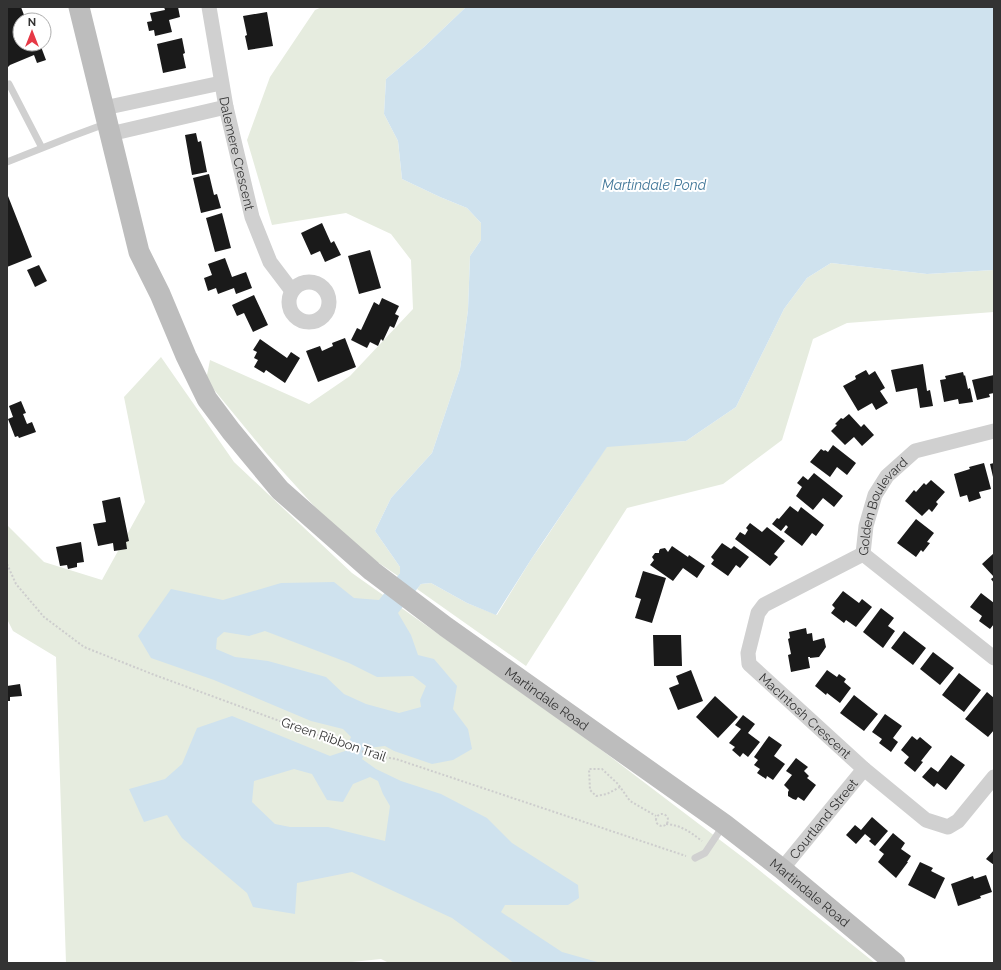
<svg xmlns="http://www.w3.org/2000/svg" width="1001" height="970" font-family="Raleway,sans-serif">
<style>
.green{fill:#e6ecdf}
.water{fill:#cfe2ee;fill-rule:evenodd}
.building{fill:#1a1a1a}
.lines{fill:none;stroke-linecap:round;stroke-linejoin:round}
.path{stroke:#cdcdcd;stroke-width:2;stroke-dasharray:2 2;stroke-linecap:butt}
.lane{stroke:#d0d0d0;stroke-width:7}
.street{stroke:#d0d0d0;stroke-width:15}
.secondary{stroke:#bdbdbd;stroke-width:21}
.labels{text-anchor:middle;stroke-width:4;stroke-linejoin:round;paint-order:stroke}
.street-label{font-size:13px;fill:#333;stroke:#fff}
.water-label{font-size:14px;font-style:italic;fill:#3f7597;stroke:#fff}
</style>
<rect width="100%" height="100%" fill="#fff"/>
<path class="green" d="M322,7H466L424,47L386,79L384,114L398,141L402,179L440,197L467,208L481,223V240L470,256L468,310L460,369L432,453L391,498L375,531L400,567V573L398,576L376,561L324,517L267,454L206,380L210,360L309,404L350,376L413,309L411,260L391,234L346,213L272,225L247,140L270,77L315,10Z
M831,263L927,274L994,270V312L847,323L813,339L782,440L723,484L627,508L526,666L417,589L421,584L431,583L467,603L497,615L532,558L544,541L607,446L686,441L736,407L784,309L807,278Z
M161,357L234,462L352,573L591,742L749,862L875,963H389L381,959L342,963H66L56,657L13,631L7,619V525L44,562L102,580L145,502L124,397Z"/>
<path class="water" d="M466,7H994V270L927,274L831,263L807,278L784,309L736,407L686,441L607,447L532,558L496,615L467,603L431,583L421,584L398,613L411,635L418,655L434,659L457,686L453,709L468,729L472,749L453,760L432,764L394,751L385,746L368,748L362,759L376,769L401,781L441,794L487,818L512,843L578,885L579,898L568,905H505L501,912L562,952L601,963H514L452,918L352,872L297,883L295,914L253,907L247,893L182,838L167,815L144,822L129,789L165,779L182,764L197,728L232,716L330,756L345,751L351,737L343,729L311,721L214,680L151,658L138,636L171,589L223,600L281,583L334,582L354,598L379,600L400,573V567L375,531L391,498L432,453L460,369L468,310L470,256L481,240V223L467,208L440,197L402,179L398,141L384,114L386,79L424,47ZM265,631L349,663L377,677L413,676L426,686L420,700L421,707L399,713L366,704L344,694L326,677L268,661L235,657L216,649L217,638L224,632L249,636ZM294,769L312,774L327,800L343,802L353,784L370,777L378,781L383,794L390,806L385,841L328,827H290L275,824L252,802L254,781Z"/>
<path class="building" d="M7,7H21L24,15L29,13L31,20H20V44H40L46,60L37,63L34,55L10,65L7,68Z
M164,7H178L180,17L169,20L172,32L155,36L154,30L149,31L147,22L152,21L150,13L165,10Z
M267,12L273,46L248,50L245,36L247,35L243,16Z
M182,38L185,53L183,54L186,68L163,73L157,44Z
M196,133L198,142L201,141L207,172L192,175L185,135Z
M209,174L214,195L217,194L221,208L201,213L193,178Z
M8,196L32,257L7,267V197Z
M222,213L231,248L215,252L206,218Z
M322,223L331,243L334,241L341,255L325,262L320,251L311,255L301,233Z
M370,250L381,288L359,294L348,256Z
M225,258L232,277L246,272L252,288L236,294L234,288L218,294L216,288L208,291L204,278L212,275L208,264Z
M39,265L47,281L35,287L27,270Z
M254,295L268,325L253,332L244,313L237,316L232,305Z
M382,298L399,306L395,314L399,316L394,328L390,326L383,341L381,339L378,346L370,342L367,348L351,340L357,328L361,330L374,302L379,305Z
M345,338L356,367L318,382L306,351L320,346L322,351L333,346L332,343Z
M260,339L287,358L291,352L300,358L285,383L266,370L264,373L254,367L258,360L254,358L257,352L253,350Z
M923,364L927,391L930,390L933,406L920,408L917,388L896,392L891,370Z
M866,370L869,375L875,371L885,388L880,391L888,403L876,410L872,403L858,411L843,386L856,379L855,376Z
M963,372L964,376L965,375L968,389L970,388L973,402L959,404L958,399L944,402L940,380L946,379L945,376Z
M994,375V393L989,394L990,397L977,400L972,380Z
M21,401L26,413L23,414L27,424L32,422L36,432L19,438L18,436L15,437L8,419L13,417L9,406Z
M849,414L861,427L864,424L874,435L862,446L854,437L845,445L831,431L837,425L835,424L841,418L843,419Z
M833,445L856,463L847,475L837,467L830,477L810,462L821,449L824,451L825,450L828,452Z
M984,463L991,489L979,492L981,498L969,502L967,495L960,497L954,474L970,469L969,467Z
M994,463V477H993L990,464Z
M814,473L843,496L834,507L823,498L813,510L796,496L802,487L797,483L803,476L808,480Z
M931,480L945,492L936,502L938,504L932,512L929,509L922,516L905,501L914,490L916,492L924,483L926,485Z
M120,497L129,541L126,542L127,549L114,551L113,543L98,546L93,524L106,522L102,501Z
M790,506L798,512L801,507L824,525L816,536L812,533L802,546L784,532L788,527L786,525L781,531L772,524L777,518L779,519Z
M916,519L934,533L927,542L930,543L923,552L921,550L916,557L897,543Z
M750,523L762,532L767,527L785,541L774,554L778,557L770,566L735,539L740,532L745,535L748,530L746,528Z
M81,542L84,562L77,563V567L68,569L67,565L60,566L56,547Z
M722,543L731,549L734,546L749,557L740,568L736,565L728,576L711,564L714,560L711,557Z
M672,546L688,557L689,555L705,566L697,578L683,568L673,581L650,565L654,560L652,557L655,553H659V551L660,549L665,548L668,552Z
M994,553V583L991,579L994,577L982,564Z
M643,571L666,578L652,623L635,618L641,599L635,597Z
M843,591L859,603L862,599L872,607L856,627L846,620L844,623L831,613L835,608L832,605Z
M981,593L994,603V624L990,629L979,621L982,616L970,607Z
M881,608L894,618L888,626L895,631L883,648L863,632Z
M806,628L807,634L812,633L813,641L824,638L826,647L819,657L810,658V657H808L810,668L791,672L788,655L791,654L788,639L790,638L789,632Z
M904,631L926,648L913,665L891,648Z
M653,635H681L682,666H654Z
M933,652L954,668L940,685L920,669Z
M691,670L703,701L678,710L669,688L679,684L676,676Z
M827,670L837,677L839,674L846,679L844,682L851,688L840,703L827,693L826,695L815,686Z
M959,673L981,690L964,712L942,695Z
M20,684L22,696L10,697V701H7V686Z
M987,692L994,698V705L993,707L994,708V730L988,737L965,719Z
M854,695L878,714L864,731L840,713Z
M715,696L738,717L718,738L696,717Z
M885,714L902,726L893,738L898,742L891,752L879,743L882,739L872,732Z
M743,715L755,724L748,733L760,742L748,757L743,753L740,757L732,750L735,747L729,743L741,729L735,725Z
M769,736L782,745L774,756L785,764L773,780L767,776L766,779L757,773L760,769L754,765L758,760L754,757Z
M912,736L917,740L920,737L932,747L921,761L923,762L915,772L904,763L909,757L901,750Z
M951,755L965,765L946,790L937,783L934,787L922,777L931,767L938,772Z
M796,758L808,767L804,771L809,776L807,778L816,785L804,801L798,797L796,800L793,799L788,796V792L789,790L784,785L792,775L786,771Z
M872,817L888,831L875,846L869,841L871,839L865,834L856,844L846,835L855,825L861,830Z
M893,833L905,843L901,849L911,856L907,862H908L896,878L878,862L884,854L879,850Z
M994,850V865L986,859Z
M920,862L933,868L931,871L945,878L935,899L908,885Z
M986,875L992,892L980,896L981,898L958,906L951,884L973,876L974,879Z"/>
<g class="lines">
<path class="path" d="M7,564L16,584L44,617L84,647L152,674L372,755L396,759L686,856
M620,787L607,794L596,796L590,790L589,769H602L618,784L630,801L656,816
M656 820a6 6 0 1 1 12 0a6 6 0 1 1-12 0Z
M666,824C681,825 690,832 702,841"/>
<path class="lane" d="M7,85L9,84L42,148
M7,162L70,137L105,124
M695,858L705,853L723,826"/>
<g class="street">
<path id="s1" d="M209,7L226,107L252,217L270,262L292,291"/>
<path d="M104,108L221,83"/>
<path d="M110,134L226,107"/>
<circle cx="309" cy="302" r="20"/>
<path id="s2" d="M863,554L764,605L758,613L748,653L749,664L864,769L926,820L948,827L958,821L994,777"/>
<path id="s3" d="M863,554L866,526L875,495L887,476L915,451L994,431"/>
<path d="M863,554L994,658"/>
<path id="s4" d="M782,869L864,769"/>
</g>
<path class="secondary" id="s5" d="M79,7L139,252L160,294L186,356L207,399L231,431L280,490L372,571L446,627L724,824L782,869L895,963"/>
</g>
<g class="labels">
<g class="street-label">
<text dy="5" stroke="none"><textPath href="#s1" startOffset="149">Dalemere Crescent</textPath></text>
<text dy="5" stroke="none"><textPath href="#s3" startOffset="53">Golden Boulevard</textPath></text>
<text dy="5" stroke="none"><textPath href="#s5" startOffset="870">Martindale Road</textPath></text>
<text dy="5" stroke="none"><textPath href="#s2" startOffset="250">MacIntosh Crescent</textPath></text>
<text transform="translate(334 739) rotate(19)" y="5">Green Ribbon Trail</text>
<text dy="5" stroke="none"><textPath href="#s4" startOffset="65">Courtland Street</textPath></text>
<text dy="5" stroke="none"><textPath href="#s5" startOffset="1197">Martindale Road</textPath></text>
</g>
<g class="water-label">
<text x="654" y="190">Martindale Pond</text>
</g>
</g>
<rect width="1001" height="970" fill="none" stroke="#333333" stroke-width="16"/>
<g transform="translate(32 32)"><circle r="19" fill="#ffffff" stroke="#adadad"/>
<path d="M0-3L7 15L0 10L-7 15Z" fill="#e63946"/>
<text y="-6" font-size="11" font-weight="bold" text-anchor="middle" fill="#333333">N</text>
</g>
</svg>
